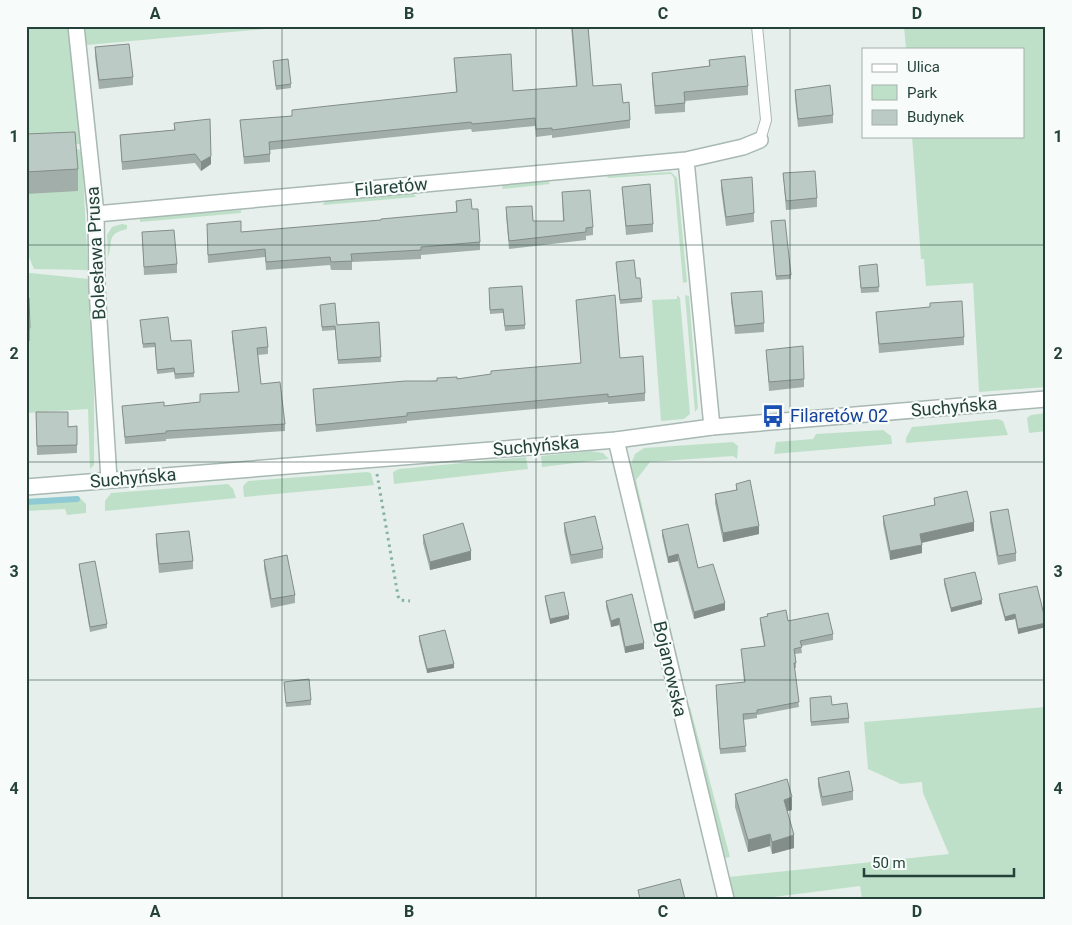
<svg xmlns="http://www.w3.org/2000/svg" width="1072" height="925" font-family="Roboto,sans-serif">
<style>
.green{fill:#bfe0c8}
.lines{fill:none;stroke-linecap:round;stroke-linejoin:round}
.stream{stroke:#8ec9d4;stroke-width:6}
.service-casing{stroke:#a8b8b2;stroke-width:12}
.minor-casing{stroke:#a8b8b2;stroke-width:18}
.tertiary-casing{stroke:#a8b8b2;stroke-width:18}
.path{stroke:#86b3a5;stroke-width:3;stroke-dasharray:2.5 4;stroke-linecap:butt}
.service{stroke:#fff;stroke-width:10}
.minor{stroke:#fff;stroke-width:15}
.tertiary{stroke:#fff;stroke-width:15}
.wall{fill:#a1aea9}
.shaded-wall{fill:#838d89}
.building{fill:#bbcac4;stroke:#838d89}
.grid{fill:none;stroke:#24423a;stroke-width:1;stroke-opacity:0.55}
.labels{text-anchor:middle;stroke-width:4.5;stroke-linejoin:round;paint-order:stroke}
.street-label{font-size:18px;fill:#24423a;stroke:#f7fbf9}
.transit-label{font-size:18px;fill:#164399;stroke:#f7fbf9;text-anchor:start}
.neatline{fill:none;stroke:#24423a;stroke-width:2}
.grid-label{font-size:16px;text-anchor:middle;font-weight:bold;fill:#24423a}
</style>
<rect width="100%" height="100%" fill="#e6efeb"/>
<path class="green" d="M26,26H69L81,144L26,147Z
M81,26H299L87,45V49H85Z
M904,26H1046V387L979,392L973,283L926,286L924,259H921L912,136H1023V49H906Z
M79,149L82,154L88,270L34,269L26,250V194L53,151Z
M671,172L677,178L687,282L683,283L674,178L671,174L608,178L607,176Z
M548,181L550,184L502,189L503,185Z
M413,193L416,197L323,205L325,201Z
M241,210V213L140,222V218Z
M122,224L127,225V229C105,234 114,242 108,257L107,235L112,227Z
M31,273L88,279C95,341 94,403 94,465L90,469L88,409L26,413V274Z
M677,295L680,298L690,414L684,419L661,421L652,300L677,299Z
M685,295L689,296L698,408L695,412Z
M1046,413V431L1029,433L1027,418L1031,415Z
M998,419L1003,421L1008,435L906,443V438L912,427Z
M883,430L891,436L892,444L774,454L776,442L813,439L816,434Z
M733,442L738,446L737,459L733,456L650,462L636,480L683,681L681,682L629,469L635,454L644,448Z
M590,451L603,453L609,459L542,467L541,456Z
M526,457L528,469L394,484L393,472L399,469Z
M367,472L371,473L374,485L244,497L243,486L248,481Z
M228,484L233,489L236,498L105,511V501L111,493Z
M79,497L86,504V513L67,515L65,509L26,511V499Z
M690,707L730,857L725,858L686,710Z
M1046,707V899H862L860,886L758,899H734L729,877L949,854L923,793L922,782L901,784L868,769L864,722Z"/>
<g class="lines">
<path class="stream" d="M26,502L77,499"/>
<defs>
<path id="service" d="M757,26L766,120L760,140"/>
<path id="minor" d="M76,26L96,214L97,288L109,480
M686,160L712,427
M96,214L686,160L743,147L760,140
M616,440L726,899"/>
<path id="tertiary" d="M26,487L616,440L712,427L1046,399"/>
</defs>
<use href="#service" class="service-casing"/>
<use href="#minor" class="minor-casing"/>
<use href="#tertiary" class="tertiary-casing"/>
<path class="path" d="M377,474L398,596L400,600L410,601"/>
<use href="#service" class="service"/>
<use href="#minor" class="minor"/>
<use href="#tertiary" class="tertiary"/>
</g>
<path class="wall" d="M571,26H588L593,86L623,103L630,120V128L552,138V135L536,137L535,126L472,132L471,129L270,150V162L244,164L240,120L292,116L456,92L454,58L513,91L576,86Z
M95,47L133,77V85L99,89L95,56Z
M709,60L748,86V95L685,101V112L655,114L652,82V73L709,66Z
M273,61L291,84V88L276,90Z
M795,90L833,115V123L798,127L795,98Z
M174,123L211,164L201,171L195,163L122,170L120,135L174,130Z
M26,134L78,169V191L26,194Z
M783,173L817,198V207L786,210Z
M721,180L754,213V222L726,226L721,189Z
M622,187L653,224V232L626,235Z
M562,192L593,227V235L586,236V240L509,249L506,215V207L533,221H563Z
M456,201L472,209L480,242V250L421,255V259L352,262V270H331L330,265L266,270L265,257L208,263L207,233L241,232L381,220L456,212Z
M771,221L791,275V279L776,280Z
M142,232L177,264V273L144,275Z
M616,262L636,278L642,298V302L620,304Z
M877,264L879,292L861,293L859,270Z
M489,293L525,325V329L505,331L503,313L490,314Z
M731,293L764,323V332L735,334L731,301Z
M26,298L30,328V341H26Z
M576,300L620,358L645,393V401L608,404V402L407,421V423L316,432L313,389L457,379L581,363Z
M320,305L337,325L379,322L381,362L338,364L335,330L322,331Z
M876,312L964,337V345L879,353Z
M140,320L171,341L194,373V377L175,379L174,372L157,374L155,347L143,348Z
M232,331L268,347V354L258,355L261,384L285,424V431L166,439V441L125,444L122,406H164L200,402L239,392L232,339Z
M766,350L804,379V387L769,391Z
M36,412L68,427L77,426V453L37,455Z
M736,484L759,534L723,542L715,503V494L736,490Z
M934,498L974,531L922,543V553L890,560L883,524V516L934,505Z
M990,512L1016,553V561L998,565L990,521Z
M564,523L603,549V558L571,564L564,531Z
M662,530L698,568L725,610L694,619L678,561L668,563L662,536Z
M156,534L193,561V569L159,573L156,543Z
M423,535L471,560L430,570L423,543Z
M264,560L295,595V603L271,608L264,568Z
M79,564L107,624V628L90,632L79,568Z
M944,579L982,604L951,612L944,584Z
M999,594L1046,627L1018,634L1015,619L1005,621L999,599Z
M545,596L569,619L550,624L545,600Z
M606,601L644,649L625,653L619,625L611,627L606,607Z
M767,614L833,634V640L801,646L802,653L795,654L796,663V668H794L799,707L757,715V718L743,720L746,752L720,754L716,690L744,682L741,649L764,646L760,623V618L767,617Z
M419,636L454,668L427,673L419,641Z
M284,682L311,700V705L286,707Z
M810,698L832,705L849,718V723L811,726Z
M818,778L853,791V800L822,806L818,786Z
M735,794L792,810L787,811L794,848L772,854L770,846L748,852L735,807Z"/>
<path class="shaded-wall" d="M211,156V164L201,171V162Z
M974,522V531L920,543V534Z
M759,526V534L723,542V533Z
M922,545V553L890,560V551Z
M471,551V560L430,570V562Z
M678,554V561L668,563V557Z
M982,600V604L951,612V608Z
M725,603V610L694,619V612Z
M1015,614V619L1005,621V617Z
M569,615V619L550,624V619Z
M619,618V625L611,627V621Z
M1046,623V627L1018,634V629Z
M644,643V649L625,653V647Z
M454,664V668L427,673V669Z
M792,797V810L784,812V800Z
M770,834V846L748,852V840Z
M794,835V848L772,854V842Z"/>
<path class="building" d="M572,26H588L593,86L621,84L623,103L629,102L630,120L552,130V128L536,129L535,118L472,124L471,122L269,142L270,154L244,157L240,120L292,116V110L457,92L454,58L511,54L513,91L577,86Z
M129,44L133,77L99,80L95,47Z
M745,56L748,86L684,92L685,103L655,106L652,73L710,66L709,60Z
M288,59L291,84L276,86L273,61Z
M830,85L833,115L798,119L795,90Z
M210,119L211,156L201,162L195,154L122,162L120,135L175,130L174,123Z
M75,132L78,169L26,172V134Z
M815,171L817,198L786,201L783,173Z
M752,177L754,213L726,217L721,180Z
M650,184L653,224L626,226L622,187Z
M590,190L593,227L586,228V232L509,241L506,207L532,206L533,221H564L562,192Z
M471,199L472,209H478L480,242L421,247V250L351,254L352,261L331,262L330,257L266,262L265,249L208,255L207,224L241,221V232L381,220V219L457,212L456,201Z
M785,220L791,275L776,276L771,221Z
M174,230L177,264L144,267L142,232Z
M634,260L636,278H640L642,298L620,300L616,262Z
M877,264L879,287L861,288L859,266Z
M522,286L525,325L505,326L503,309L490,310L489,288Z
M762,291L764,323L735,326L731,293Z
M615,295L620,358L643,356L645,393L608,397V394L407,413V416L316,425L313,389L405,381H437V378L457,377V379L491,374V371L581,363L576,300Z
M26,298H29L30,328H26Z
M962,301L964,337L879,344L876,312L930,307V303Z
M335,303L337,325L379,322L381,357L338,360L335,326L322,327L320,305Z
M168,317L171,341L191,340L194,373L175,374L174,368L157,370L155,343L143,344L140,320Z
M266,327L268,347L257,348L261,384L280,382L285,424L166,431V433L125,437L122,406L164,402V406L200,402V394L239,392L232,331Z
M803,346L804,379L769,382L766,350Z
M36,412H68V427L77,426V445L37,446Z
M750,480L759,526L723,533L715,494L737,490L736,484Z
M967,491L974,522L920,534L922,545L890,551L883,516L935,505L934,498Z
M1008,509L1016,553L998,556L990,512Z
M595,516L603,549L571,555L564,523Z
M463,523L471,551L430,562L423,535Z
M688,524L698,568L713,564L725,603L694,612L678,554L668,557L662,530Z
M189,531L193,561L159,564L156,534Z
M287,555L295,595L271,599L264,560Z
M95,561L107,624L90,627L79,564Z
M975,572L982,600L951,608L944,579Z
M1037,586L1046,623L1018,629L1015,614L1005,617L999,594Z
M564,592L569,615L550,619L545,596Z
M632,594L644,643L625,647L619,618L611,621L606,601Z
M786,610L788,621L828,613L833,634L800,641L802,647L794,649L796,663H794L799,702L757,710V713L743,714L746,746L720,749L716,685L745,682L741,649L765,646L760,618L768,616L767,614Z
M445,630L454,664L427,669L419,636Z
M309,679L311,700L286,703L284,682Z
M831,696L832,705L847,703L849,718L811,722L810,698Z
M849,771L853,791L822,797L818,778Z
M787,779L792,797L784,800L794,835L772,842L770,834L748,840L735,794Z
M680,879L685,899H640L638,890Z"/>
<path class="grid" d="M282,26V899M536,26V899M790,26V899M26,245H1046M26,462H1046M26,680H1046"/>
<defs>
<symbol id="bus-bare" viewBox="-9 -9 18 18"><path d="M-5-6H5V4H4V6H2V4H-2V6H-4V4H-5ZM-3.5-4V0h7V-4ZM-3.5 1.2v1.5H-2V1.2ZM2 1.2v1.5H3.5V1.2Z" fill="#1a4fb4" stroke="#f7fbf9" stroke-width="2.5" paint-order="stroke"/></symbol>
</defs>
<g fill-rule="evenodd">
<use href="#bus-bare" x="757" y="400" width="32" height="32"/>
</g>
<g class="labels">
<g class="street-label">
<text transform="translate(391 187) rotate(-5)" y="6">Filaretów</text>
<text transform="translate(96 253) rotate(-93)" y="6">Bolesława Prusa</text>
<text transform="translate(954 407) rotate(-5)" y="6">Suchyńska</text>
<text transform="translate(536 446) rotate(-5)" y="6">Suchyńska</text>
<text transform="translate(133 478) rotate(-5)" y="6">Suchyńska</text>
<text transform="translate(670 669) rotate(77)" y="6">Bojanowska</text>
</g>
<g class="transit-label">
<text x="790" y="422">Filaretów 02</text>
</g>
</g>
<rect width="1072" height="925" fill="none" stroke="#f7fbf9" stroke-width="55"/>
<rect x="862" y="48" width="162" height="90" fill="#f7fbf9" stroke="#a3b1ad"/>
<rect x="872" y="64" width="25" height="8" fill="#ffffff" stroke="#a3b1ad"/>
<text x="907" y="72" font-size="15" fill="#24423a">Ulica</text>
<rect x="872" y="85" width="25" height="15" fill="#bfe0c8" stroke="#a3b1ad"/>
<text x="907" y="98" font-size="15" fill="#24423a">Park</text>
<rect x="872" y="110" width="25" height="15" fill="#bbcac4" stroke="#a3b1ad"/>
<text x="907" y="122" font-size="15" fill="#24423a">Budynek</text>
<path d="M864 868v8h150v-8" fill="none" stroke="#24423a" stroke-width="2.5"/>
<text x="872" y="868" font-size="15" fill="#24423a" stroke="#f7fbf9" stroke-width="4" paint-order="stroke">50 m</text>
<rect x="28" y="28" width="1016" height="870" class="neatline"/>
<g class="grid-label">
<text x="155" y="19">A</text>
<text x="409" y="19">B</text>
<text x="663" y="19">C</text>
<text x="917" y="19">D</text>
<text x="14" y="142">1</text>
<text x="1058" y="142">1</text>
<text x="14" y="359">2</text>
<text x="1058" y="359">2</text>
<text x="14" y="577">3</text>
<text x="1058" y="577">3</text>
<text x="14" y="794">4</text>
<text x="1058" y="794">4</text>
<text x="155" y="917">A</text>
<text x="409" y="917">B</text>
<text x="663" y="917">C</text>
<text x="917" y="917">D</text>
</g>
</svg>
